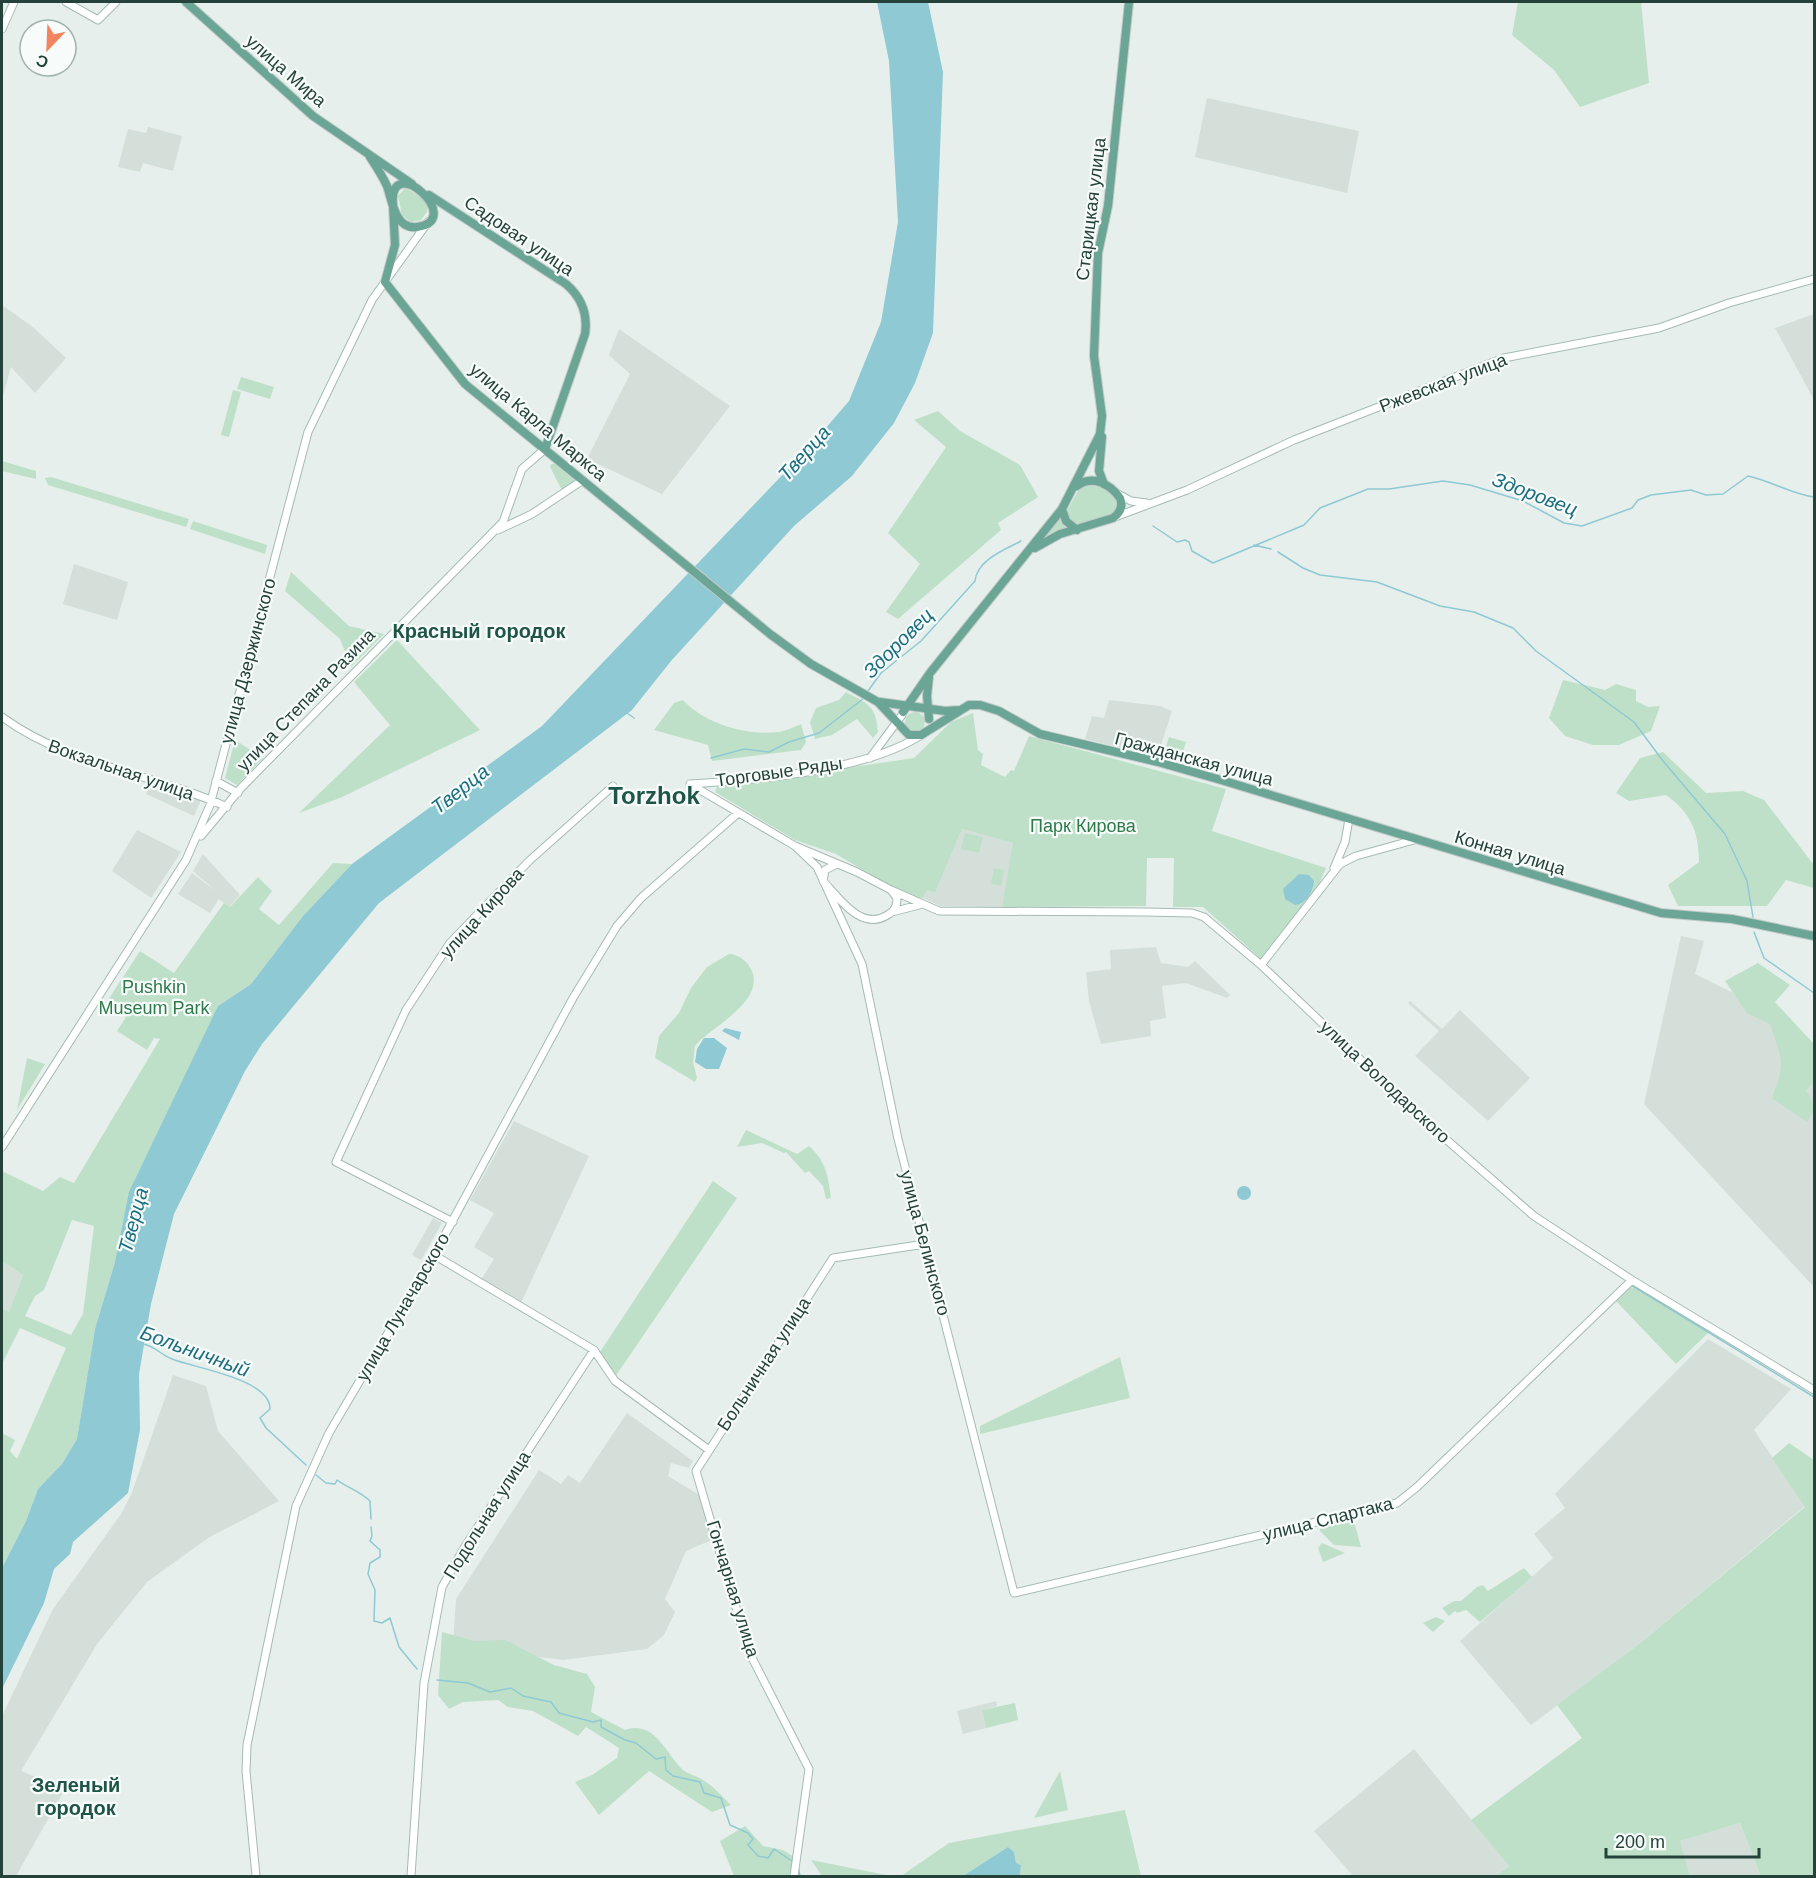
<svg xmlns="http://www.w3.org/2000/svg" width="1816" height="1878" font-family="Arial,sans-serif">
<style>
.built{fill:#d4dfda}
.green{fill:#bfe0c8;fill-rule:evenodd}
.water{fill:#8ec9d4}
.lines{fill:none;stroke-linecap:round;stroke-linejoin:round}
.stream{stroke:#8ec9d4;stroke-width:1.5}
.secondary-casing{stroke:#a4bbb3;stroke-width:9}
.primary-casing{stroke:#c2cac8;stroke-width:10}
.secondary{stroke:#fff;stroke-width:7}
.primary{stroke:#6aa596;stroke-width:8}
.labels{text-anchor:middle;stroke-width:4.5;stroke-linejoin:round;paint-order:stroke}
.street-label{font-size:18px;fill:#24423a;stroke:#f7fbf9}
.park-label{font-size:18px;fill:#2d7a4b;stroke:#f7fbf9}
.water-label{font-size:20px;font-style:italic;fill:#1c6f80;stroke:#f7fbf9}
.neighbourhood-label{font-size:20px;font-weight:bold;fill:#1f5548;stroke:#f7fbf9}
.district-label{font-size:24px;font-weight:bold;fill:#1f5548;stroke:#f7fbf9}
</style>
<rect width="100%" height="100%" fill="#e6efeb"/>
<path class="built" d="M1207,98L1359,131L1347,193L1195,157Z
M148,127L182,136L173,171L143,163L140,172L118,167L128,129L146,133Z
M2,305L34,328L66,358L35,393L11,367L2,399Z
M1814,314V400L1775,328Z
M619,329L730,406L662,494L587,459L630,374L609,355Z
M74,564L128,582L117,620L63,604Z
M1109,700L1160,706L1172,711L1157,757L1085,739L1092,716L1104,718Z
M150,784L201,800L194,816L146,794Z
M962,829L1014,843L1002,907L940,906L923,898L927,890L935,893Z
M137,830L181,852L151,898L112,871Z
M203,854L240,895L229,907L219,899L210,913L178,894L192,873L216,891L193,871Z
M1681,936L1704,941L1695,974L1748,1000L1814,1055V1287L1644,1104Z
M1156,947L1161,963L1188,967L1195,961L1230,995L1227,998L1186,983L1162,986L1166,1018L1150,1021L1151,1036L1101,1044L1089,1001L1086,972L1111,969L1110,950Z
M1410,1001L1442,1029L1460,1010L1530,1078L1488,1121L1415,1056L1439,1031L1408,1003Z
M514,1121L589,1156L520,1305L481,1280L494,1259L474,1247L494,1213L470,1200Z
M433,1218L442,1223L421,1260L412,1255Z
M2,1261L23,1275L9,1313L2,1308Z
M1708,1339L1791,1389L1754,1430L1805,1506L1639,1644L1531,1725L1460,1641L1553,1558L1534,1534L1565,1508L1555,1494Z
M173,1375L206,1386L218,1431L279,1501L208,1538L147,1582L97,1644L21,1771L65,1789L16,1876H2V1716L53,1609L121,1514L131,1495Z
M627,1413L693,1461L689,1468L671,1463L668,1476L701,1496L714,1539L686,1551L665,1599L675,1612L664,1635L647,1649L563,1660L453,1646L456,1599L539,1470L561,1484L568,1475L580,1483Z
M996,1701L997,1706L982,1710L986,1728L963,1734L957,1711Z
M1414,1749L1509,1866L1495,1876H1353L1314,1831Z
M1740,1823L1760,1874L1751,1876H1690L1679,1841Z"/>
<path class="green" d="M1518,2H1641L1649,83L1580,107L1554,70L1512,35Z
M405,188L422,197L428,205L427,212L421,220L411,222L402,215L398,196Z
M241,377L274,387L270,399L237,389Z
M233,390L241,392L229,437L221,435Z
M938,411L960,431L1020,465L1038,497L998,523L1001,530L898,619L886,612L920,564L888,533L946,447L914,420Z
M2,461L36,471V479L2,471Z
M551,464H555L575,481L562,490L550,467Z
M51,477L189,519L186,527L48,485L45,478Z
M1094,483L1114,495L1119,507C1110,518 1083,528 1070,521L1067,511L1080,487Z
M1060,517L1065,523V528L1046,536Z
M193,521L267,545L265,554L190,529Z
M291,572L349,626L384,634L351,667L340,639L285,591Z
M397,640L480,730L340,798L299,813L390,725L354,682Z
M1563,680L1605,690L1616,684L1636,690V701L1648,707L1660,706L1651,731L1619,745H1593L1565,736L1549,718Z
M846,692C868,704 876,705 878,732L873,738L857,719L832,735L815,739L810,722L816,708L839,700Z
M683,700C705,724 747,736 779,732C786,731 794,727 801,724L806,742L801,750L712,761L708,745L654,730L674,703Z
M905 722a10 10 0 1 1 20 0a10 10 0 1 1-20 0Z
M973,713L978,750L983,754L981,765L1005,777L1011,770L1014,771L1029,736L1226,789L1212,831L1326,868L1317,889L1261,959L1203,907H1173L1174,858H1147L1146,906L1002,907L1013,843L962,829L935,893L927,890L923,898L909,897L836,854L795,840L715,792L717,787L914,758L951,722Z
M1169,737L1186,742L1180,761L1163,755Z
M235,740L263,758L237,785L225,778Z
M1663,752L1706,793L1743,791L1764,800L1814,865V888L1786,880L1767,906H1678L1668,885L1699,862C1699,832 1691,813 1666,795L1629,801L1616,793L1640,758Z
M965,833L983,837L979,853L961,849Z
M333,863L352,864L303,916L251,984L218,1006L115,1262L95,1329L77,1439L62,1464L38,1489L26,1521L2,1568V1433L15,1440L10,1451L17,1459L66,1348L20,1328L2,1364V1308L9,1312L23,1275L2,1261V1171L43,1191L60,1177L74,1183L160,1039L154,1038L147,1050L117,1031L128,1014L108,1000L140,951L174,973L224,903L230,907L258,877L272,891L259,909L279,925ZM72,1220L94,1226L83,1314L71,1335L25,1316L35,1296L44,1290Z
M994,868L1004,870L1001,886L991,884Z
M729,954C735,954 741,957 746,962C777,997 708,1028 695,1046L693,1062L697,1078L695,1082L655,1058L659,1036L679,1013L691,988L707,967Z
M1758,963L1790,985L1775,1002L1814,1044V1081L1806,1091C1815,1103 1816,1109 1807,1122L1772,1098C1786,1062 1782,1060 1770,1024L1747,1013L1725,981Z
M27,1058L45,1064L17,1110Z
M746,1130L797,1154L809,1146C826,1161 828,1176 831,1198L826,1199L823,1186L809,1171L805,1173L786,1152L784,1153L762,1143L737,1147Z
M713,1181L737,1198L615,1377L598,1355Z
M1631,1287L1642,1290L1710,1331L1676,1364L1615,1300Z
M1120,1357L1130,1398L980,1434V1426Z
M1789,1443L1814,1460V1876H1751L1760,1874L1740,1823L1680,1841L1690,1876H1495L1509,1866L1471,1820L1582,1738L1557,1705L1639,1644L1805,1507L1772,1458Z
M1353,1518L1361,1547L1334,1545L1320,1531V1525Z
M1322,1543L1345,1553L1323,1562L1318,1548Z
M1524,1568L1532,1577L1480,1622L1466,1610L1457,1613L1455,1611L1449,1616L1442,1608L1454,1601H1461L1477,1587L1483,1585L1488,1591Z
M1436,1617L1445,1621L1433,1632L1423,1623Z
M442,1632L475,1641L505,1640L554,1665L587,1674L595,1687L591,1712L625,1730C654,1720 665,1752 682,1769C687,1774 697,1776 703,1780C714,1787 722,1796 731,1805L712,1812L649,1771L599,1815L575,1782L592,1775L617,1758L619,1748L586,1727L578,1736L533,1711L508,1707L498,1700L463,1702L449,1709L438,1695Z
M1015,1703L1018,1720L986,1728L982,1710Z
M1060,1771L1068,1810L1034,1818Z
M1125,1810L1141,1876H1020L1021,1865L1016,1863L1014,1852L1008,1847L963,1876H901L949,1843Z
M745,1826L763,1846L783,1850L794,1857L789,1876H734L720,1841Z
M811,1860L891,1876H822Z"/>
<path class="water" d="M877,2H928L943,72L933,333L915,383L894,423L852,476L794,526L671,661L632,710L379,903L262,1044L245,1071L174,1214L151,1304L139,1374L140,1430L128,1493L73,1542L70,1554L54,1569L44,1603L2,1689V1568L26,1521L38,1489L62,1464L77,1439L95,1329L115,1262L129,1192L218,1006L251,984L303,916L352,864L542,726L812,444L849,401L881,322L898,222L889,61Z
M1299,874L1309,875L1314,881C1313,892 1306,904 1295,905L1285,899L1283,889Z
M725,1028L741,1032L739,1040L722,1031Z
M704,1038H714L727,1048L719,1069H706L695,1062L697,1049Z
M1237 1193a7 7 0 1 1 14 0a7 7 0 1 1-14 0Z
M1008,1847L1014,1852L1016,1863L1021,1865L1020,1876H963Z"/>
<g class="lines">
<path class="stream" d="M1153,526L1177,542L1185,540L1189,542L1192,551L1213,563L1304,525L1320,508L1368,489H1389L1443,481L1470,485L1523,501L1564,523L1582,526L1632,508L1638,500L1651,495L1691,490L1706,495L1723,494L1748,476C1771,481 1792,494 1814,497
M1254,545L1271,549
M1278,552L1303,568L1320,575L1377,582L1440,606L1474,612L1513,628L1536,651L1634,722L1663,761L1725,834L1747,881L1753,917
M868,691L881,673L921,641L975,581C977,560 1004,550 1021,541
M627,713L634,718
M711,758L744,749L769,752L789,742L819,733L864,698
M1754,932L1764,958L1814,993
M1631,1285L1814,1397
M143,1344C155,1346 161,1355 172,1359C194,1368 271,1379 270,1409L260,1418L266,1428L306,1465
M316,1475L326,1483L335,1484L337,1480C348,1488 360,1491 370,1501L371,1519
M371,1527L372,1536L370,1541L380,1550V1557L370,1563L368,1574L375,1590L374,1621L382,1623L390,1618L399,1647L417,1669
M437,1680L468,1683L490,1692L511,1688L523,1696L551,1702L559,1713L593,1722L601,1720V1727L625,1740L636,1743L656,1759L665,1757L666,1770L673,1776L700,1782L704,1793L721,1798L730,1825L748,1833L753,1839L748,1845L758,1856L768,1858L774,1849L792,1861
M798,1866L800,1876"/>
<defs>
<path id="secondary" d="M66,2L98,20L116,2
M2,29L14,2
M1118,494L1131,501L1147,503
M1115,517L1187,490L1294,440L1504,358L1659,328L1729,303L1814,279
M498,530L532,514L583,480
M2,717C69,766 152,773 227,807
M870,758L902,715
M216,781L238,793
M690,784L795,846L857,872L891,890L897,898C897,906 895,910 889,914C862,933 839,898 823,881L825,870L837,864
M690,784C756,780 866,771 921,735
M201,836L241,788L503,522L522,469L545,449
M795,846L817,867L862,964L898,1139L1014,1593L1397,1503L1417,1487L1632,1280
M1334,868L1345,842L1349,819
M891,890L939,911L1146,912L1192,913L1204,917L1261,965L1425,1121L1534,1216L1632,1280L1814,1390
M892,912L919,905
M1261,965L1340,864L1356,856L1414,840
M2,1147L186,860L210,805L308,432L372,300L428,222
M453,1222L336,1162L406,1010L450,943L529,861L613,786
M434,1255L594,1350L615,1381L709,1450
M256,1876L246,1771L247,1745L296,1506L329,1433L434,1255L573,998L617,926L641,898L737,814
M411,1876L424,1683L442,1587L464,1548L594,1350
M794,1876L809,1769L749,1652L696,1471L833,1258L925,1244"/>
<path id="primary" d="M186,2L313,116L412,184
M370,157C376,166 382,175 387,186C392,200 395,230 417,227C467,220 388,149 393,205L395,245L385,282L465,384L770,634L811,664L878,702L909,735H921L969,705H980L999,711L1040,734L1158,762L1221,780L1661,913L1732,919L1814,936
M429,195L566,284C581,297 588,314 585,334L545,449
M1102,437L1099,471L1104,484
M1062,509L1066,521L1077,530
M1035,548L1060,534L1113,518C1120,513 1123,506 1120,498C1110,484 1092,474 1077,486
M929,677L927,696L929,719
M880,702L945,711L960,710
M903,712L930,673L1062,509L1100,434L1102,416L1094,356L1098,253L1108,206L1129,2"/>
</defs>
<use href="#secondary" class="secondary-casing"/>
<use href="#primary" class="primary-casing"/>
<use href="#secondary" class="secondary"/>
<use href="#primary" class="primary"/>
</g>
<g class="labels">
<g class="street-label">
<text transform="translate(286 71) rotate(41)" y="6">улица Мира</text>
<text transform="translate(1091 209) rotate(-83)" y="6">Старицкая улица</text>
<text transform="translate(519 236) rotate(34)" y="6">Садовая улица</text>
<text transform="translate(1443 383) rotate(-21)" y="6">Ржевская улица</text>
<text transform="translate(538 422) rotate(40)" y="6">улица Карла Маркса</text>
<text transform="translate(248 661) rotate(-75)" y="6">улица Дзержинского</text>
<text transform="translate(306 700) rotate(-46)" y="6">улица Степана Разина</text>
<text transform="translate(1194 759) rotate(15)" y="6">Гражданская улица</text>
<text transform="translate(121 770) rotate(19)" y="6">Вокзальная улица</text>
<text transform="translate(779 772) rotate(-8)" y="6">Торговые Ряды</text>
<text transform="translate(1510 853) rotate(17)" y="6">Конная улица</text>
<text transform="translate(482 913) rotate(-48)" y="6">улица Кирова</text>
<text transform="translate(1385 1082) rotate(43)" y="6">улица Володарского</text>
<text transform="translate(925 1243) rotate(75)" y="6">улица Белинского</text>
<text transform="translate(403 1307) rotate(-60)" y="6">улица Луначарского</text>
<text transform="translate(764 1364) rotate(-57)" y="6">Больничная улица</text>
<text transform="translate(487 1515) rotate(-58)" y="6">Подольная улица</text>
<text transform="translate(1328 1519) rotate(-14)" y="6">улица Спартака</text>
<text transform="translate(733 1589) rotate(73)" y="6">Гончарная улица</text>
</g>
<g class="park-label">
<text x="1083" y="832">Парк Кирова</text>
<text x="154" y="993">Pushkin<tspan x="154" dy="21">Museum Park</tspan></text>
</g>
<g class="water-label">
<text transform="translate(804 453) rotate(-48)" y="7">Тверца</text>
<text transform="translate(1535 494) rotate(21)" y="7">Здоровец</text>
<text transform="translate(898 643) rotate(-45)" y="7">Здоровец</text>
<text transform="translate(460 789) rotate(-38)" y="7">Тверца</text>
<text transform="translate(133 1220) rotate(-75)" y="7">Тверца</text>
<text transform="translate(195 1351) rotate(20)" y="7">Больничный</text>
</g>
<g class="neighbourhood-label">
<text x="479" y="638">Красный городок</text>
<text x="76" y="1792">Зеленый<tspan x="76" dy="23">городок</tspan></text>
</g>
<g class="district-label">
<text x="654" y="804">Torzhok</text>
</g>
</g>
<rect width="1816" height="1878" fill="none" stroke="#24423a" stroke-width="6"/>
<g transform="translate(48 48) rotate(203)"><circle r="28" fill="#f7fbf9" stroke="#a3b1ad" stroke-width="1.5"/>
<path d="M0-4.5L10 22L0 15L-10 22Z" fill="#f4845f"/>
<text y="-9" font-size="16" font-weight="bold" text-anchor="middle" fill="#24423a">С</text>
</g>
<path d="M1606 1848v9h153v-9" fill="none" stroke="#24423a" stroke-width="3"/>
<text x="1615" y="1848" font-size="18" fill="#24423a" stroke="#f7fbf9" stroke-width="4.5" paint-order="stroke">200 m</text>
</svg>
